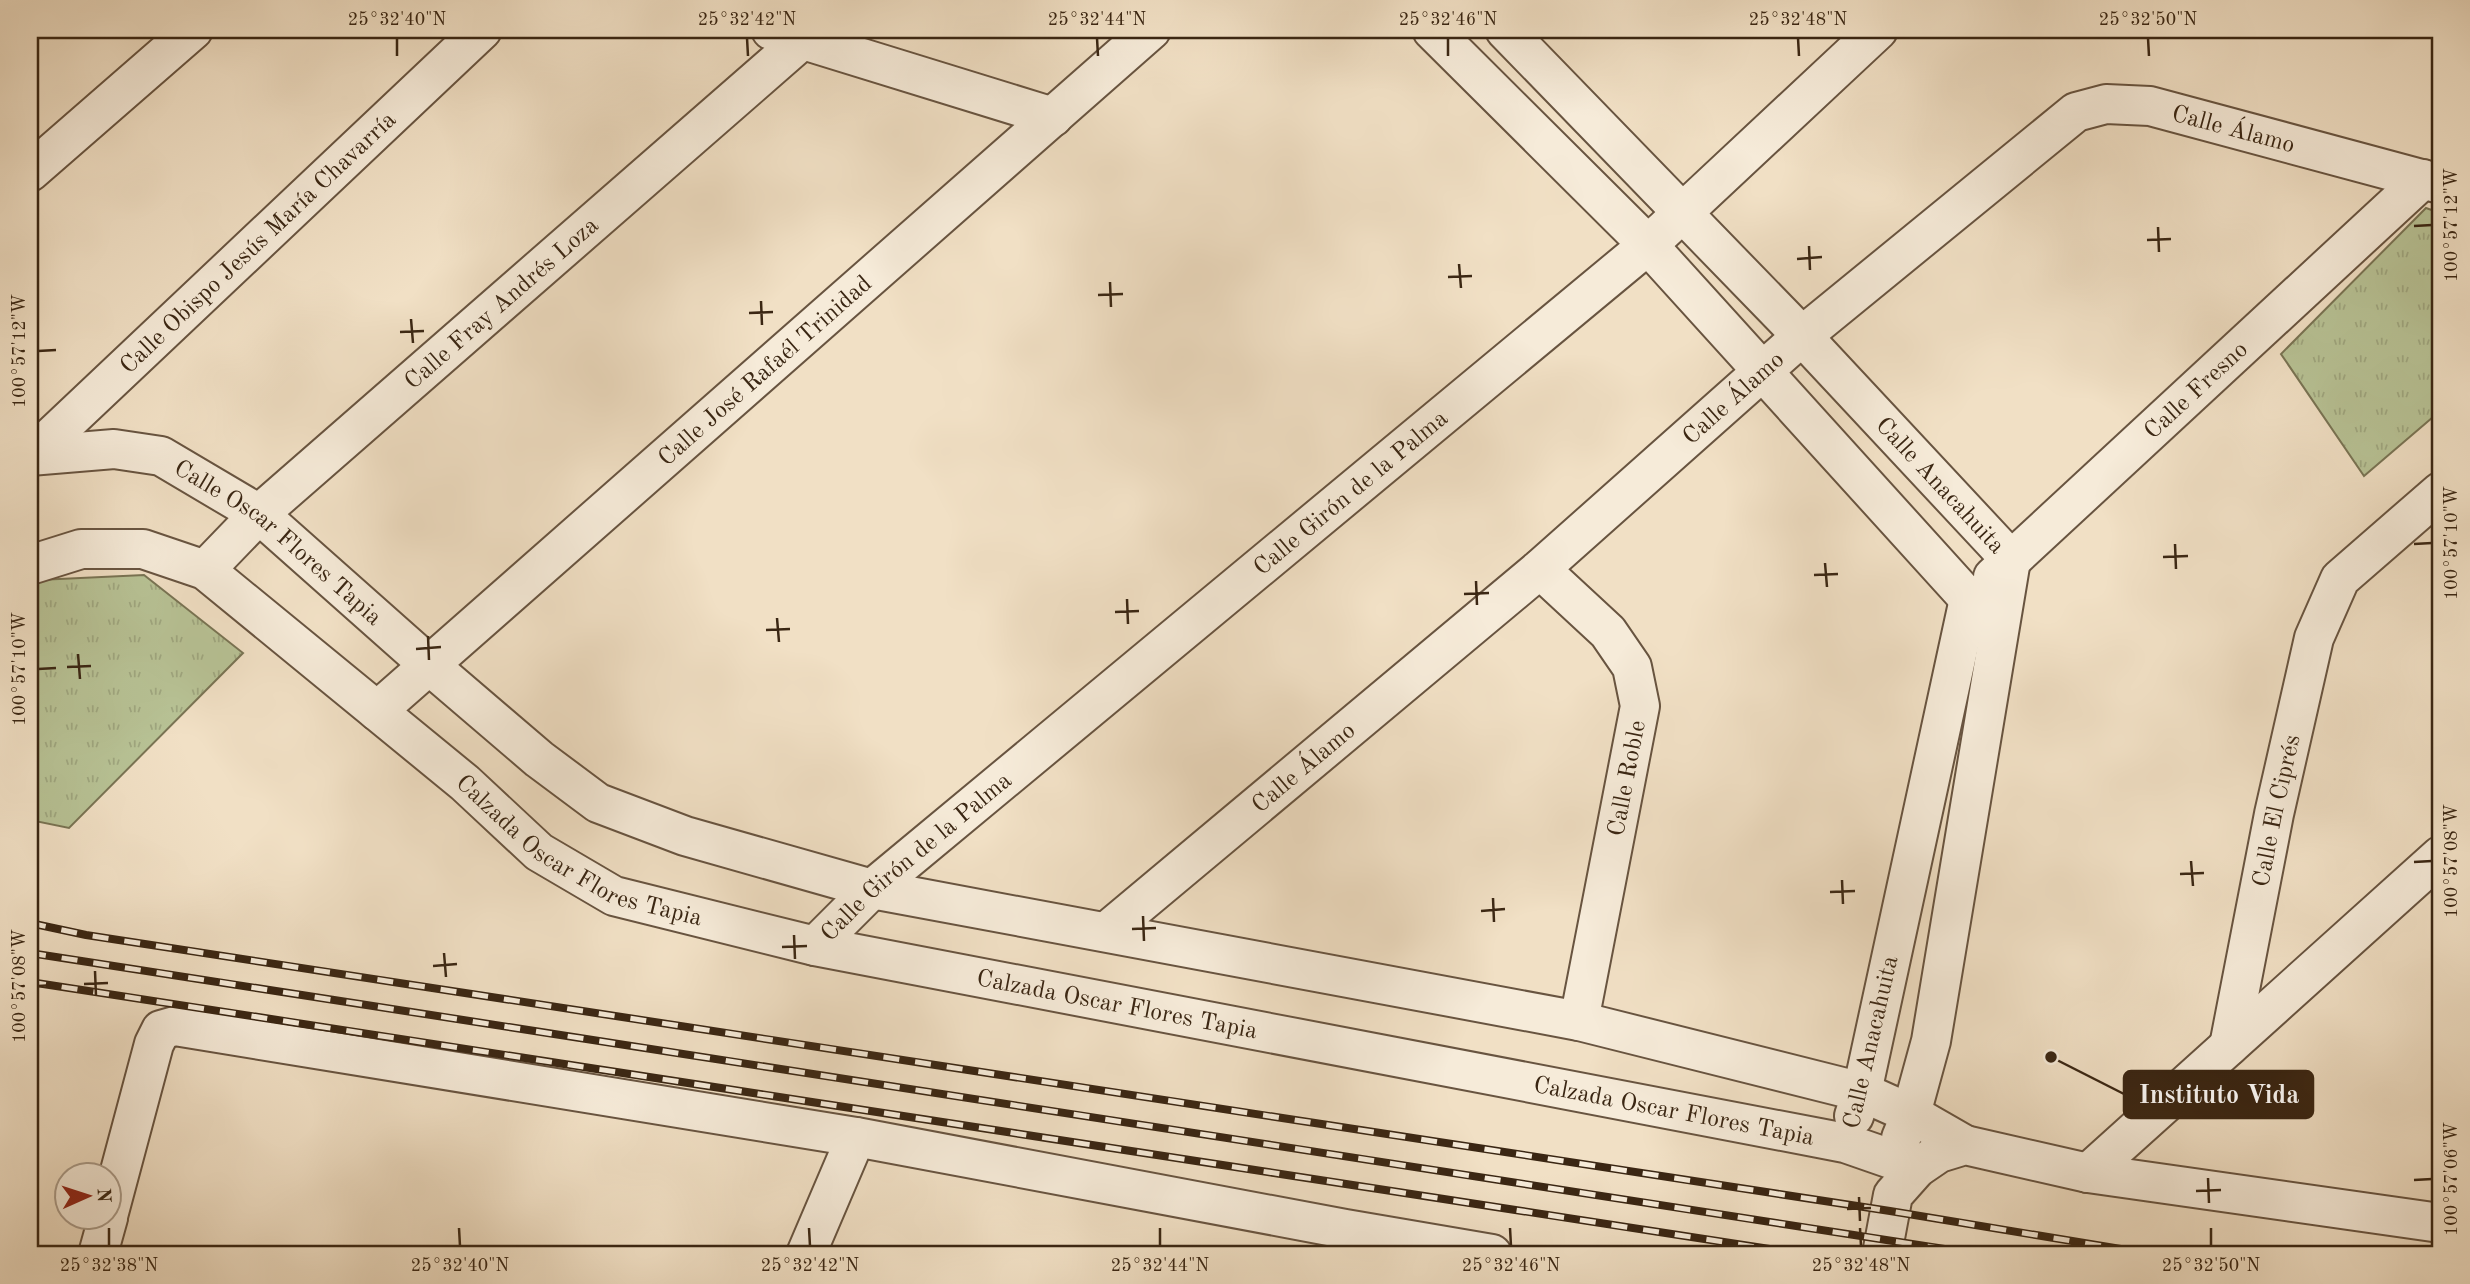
<svg xmlns="http://www.w3.org/2000/svg" width="2470" height="1284" font-family="'Old Standard TT',serif">
<style>
.park{fill:url(#park-tufts);stroke:#797454;stroke-width:2}
.lines{fill:none;stroke-linecap:round;stroke-linejoin:round}
.minor-casing{stroke:#685440;stroke-width:42}
.minor{stroke:#f6ebd9;stroke-width:38}
.rail-casing{stroke:#3a2613;stroke-width:8}
.rail{stroke:#f6ebd9;stroke-width:5;stroke-dasharray:16;stroke-linecap:butt}
.ticks{fill:none;stroke:#3a2613;stroke-width:2.5}
.labels{text-anchor:middle;stroke-width:7;stroke-linejoin:round;paint-order:stroke}
.street-label{font-size:24px;fill:#3a2613;stroke:#f6ebd9}
.leader{fill:none;stroke:#3a2613;stroke-width:2.5}
.callout-dot{fill:#3a2613;stroke:#f6ebd9;stroke-width:2.5}
.callout{fill:#3a2613;stroke:#3a2613;stroke-width:2.5}
.callout-label{font-size:26px;text-anchor:middle;font-weight:bold;fill:#fff}
.neatline{fill:none;stroke:#3a2613;stroke-width:2.5}
.ticks-label{font-size:18px;text-anchor:middle;fill:#3a2613}
</style>
<defs>
<pattern id="park-tufts" width="24" height="20" patternUnits="userSpaceOnUse" patternTransform="scale(1.75)"><rect width="24" height="20" fill="#b8c396"/><path d="M3 7l-1-3M5 7V3M7 7l1-3M15 17l-1-3M17 17v-4M19 17l1-3" fill="none" stroke="#9fa780"/></pattern>
</defs>
<rect width="100%" height="100%" fill="#f1e0c5"/>
<filter id="stains"><feTurbulence type="fractalNoise" baseFrequency=".00286" numOctaves="4"/><feColorMatrix values="0 0 0 0 .2 0 0 0 0 .09 0 0 0 0 .02 0 0 0 .5 -.17"/></filter>
<radialGradient id="worn" r=".72"><stop offset=".6" stop-color="#630" stop-opacity="0"/><stop offset="1" stop-color="#630" stop-opacity=".3"/></radialGradient>
<path class="park" d="M2426,208L2440,213V411L2364,476L2281,354Z
M144,575L243,653L69,828L30,820V584L38,580Z"/>
<g class="lines">
<defs>
<g id="minor">
<path d="M771,30L1053,117"/>
<path d="M1432,30L1648,245L1969,599"/>
<path id="s1" d="M1505,30L1802,336L2011,560L1931,1041L1911,1114L1901,1138"/>
<path d="M30,172L193,30"/>
<path id="s2" d="M32,455L482,30"/>
<path id="s3" d="M30,456L114,449L161,456L259,514L428,664L539,759L598,803L685,836L872,889L1579,1021L1862,1092L1911,1114L1965,1145"/>
<path id="s4" d="M30,565L81,549H143L205,570L465,783L539,852L614,896L815,946L1845,1143L1917,1168"/>
<path d="M1540,569L1608,632L1632,667L1640,706L1579,1021"/>
<path id="s5" d="M205,570L259,514L802,40"/>
<path id="s6" d="M1993,577L2423,179"/>
<path id="s7" d="M377,711L1151,30"/>
<path id="s8" d="M1106,932L1540,569L1802,336L2076,112L2106,104L2150,106L2440,184"/>
<path id="s9" d="M815,946L872,889L1648,245L1878,30"/>
<path id="s10" d="M2229,1046L2274,814L2314,638L2340,579L2440,492"/>
<path d="M1854,1116L1862,1092L1969,599"/>
<path d="M2088,1173L2440,856"/>
<path d="M108,1216L154,1044L161,1030L175,1026L856,1137L1345,1229L1492,1254"/>
<path d="M98,1254L108,1218"/>
<path d="M806,1254L856,1137"/>
<path d="M1882,1254L1893,1195L1917,1168L1939,1153L1965,1145L2088,1173L2440,1223"/>
</g>
</defs>
<use href="#minor" class="minor-casing"/>
<use href="#minor" class="minor"/>
<defs>
<path id="rail" d="M30,923L86,935L1890,1211L2151,1254
M30,953L1977,1254
M30,982L1802,1254"/>
</defs>
<use href="#rail" class="rail-casing"/>
<use href="#rail" class="rail"/>
</g>
<path class="ticks" d="M397,38V56M747,38L748,56M1097,38L1098,56M1448,38V56M1798,38L1799,56M2148,38L2149,56M2414,226L2432,225M2158,227L2159,252M2147,240L2171,239M1809,246L1810,270M1797,259L1822,257M1459,264L1461,288M1448,277L1472,276M1110,282L1111,307M1098,295L1123,294M761,301L762,325M749,313L773,312M411,319L413,343M400,332L424,331M38,351L56,350M2175,544L2176,569M2414,544L2432,543M2163,557L2188,556M1825,563L1827,587M1814,575L1838,574M1476,581L1477,605M1464,594L1489,593M1127,599L1128,624M1115,612L1139,611M777,618L779,642M766,630L790,629M428,636L429,660M416,649L441,647M78,654L80,679M67,667L91,666M38,669L56,668M2191,861L2193,886M2414,862L2432,861M2180,874L2204,873M1842,880L1843,904M1830,892L1855,891M1493,898L1494,922M1481,911L1505,909M1143,916L1144,941M1132,929L1156,928M794,935L795,959M782,947L807,946M444,953L446,977M433,966L457,964M95,971L96,996M84,984L108,983M38,986L56,985M2208,1178L2209,1203M2414,1180L2432,1179M2196,1191L2221,1190M1859,1197L1860,1221M1847,1209L1871,1208M109,1228V1246M459,1228L460,1246M809,1228L810,1246M1160,1228V1246M1510,1228L1511,1246M1860,1228L1861,1246M2211,1228V1246"/>
<g class="labels">
<g class="street-label">
<text dy="8" stroke="none"><textPath href="#s8" startOffset="1432">Calle Álamo</textPath></text>
<text dy="8" stroke="none"><textPath href="#s2" startOffset="310">Calle Obispo Jesús María Chavarría</textPath></text>
<text dy="8" stroke="none"><textPath href="#s5" startOffset="399">Calle Fray Andrés Loza</textPath></text>
<text dy="8" stroke="none"><textPath href="#s7" startOffset="516">Calle José Rafaél Trinidad</textPath></text>
<text dy="8" stroke="none"><textPath href="#s6" startOffset="276">Calle Fresno</textPath></text>
<text dy="8" stroke="none"><textPath href="#s8" startOffset="824">Calle Álamo</textPath></text>
<text dy="8" stroke="none"><textPath href="#s1" startOffset="630">Calle Anacahuita</textPath></text>
<text dy="8" stroke="none"><textPath href="#s9" startOffset="702">Calle Girón de la Palma</textPath></text>
<text dy="8" stroke="none"><textPath href="#s3" startOffset="278">Calle Oscar Flores Tapia</textPath></text>
<text dy="8" stroke="none"><textPath href="#s8" startOffset="257">Calle Álamo</textPath></text>
<text transform="translate(1626 778) rotate(-79)" y="8">Calle Roble</text>
<text dy="8" stroke="none"><textPath href="#s10" startOffset="240">Calle El Ciprés</textPath></text>
<text dy="8" stroke="none"><textPath href="#s4" startOffset="653">Calzada Oscar Flores Tapia</textPath></text>
<text dy="8" stroke="none"><textPath href="#s9" startOffset="135">Calle Girón de la Palma</textPath></text>
<text dy="8" stroke="none"><textPath href="#s4" startOffset="1220">Calzada Oscar Flores Tapia</textPath></text>
<text transform="translate(1870 1042) rotate(-77)" y="8">Calle Anacahuita</text>
<text dy="8" stroke="none"><textPath href="#s4" startOffset="1787">Calzada Oscar Flores Tapia</textPath></text>
</g>
</g>
<path class="leader" d="M2051 1057L2124 1094"/>
<circle class="callout-dot" cx="2051" cy="1057" r="7"/>
<rect class="callout" x="2124" y="1071" width="189" height="47" rx="7"/>
<g class="callout-label">
<text x="2219" y="1103">Instituto Vida</text>
</g>
<rect width="2470" height="1284" fill="none" stroke="#f1e0c5" stroke-width="77"/>
<g transform="translate(88 1196) rotate(87)"><circle r="33" fill="#f6ebd9" stroke="#ab9c8a" stroke-width="2"/>
<path d="M0-5L12 26L0 18L-12 26Z" fill="#8f2418"/>
<text y="-10" font-size="19" font-weight="bold" text-anchor="middle" fill="#3a2613">N</text>
</g>
<rect x="38" y="38" width="2394" height="1208" class="neatline"/>
<g class="ticks-label">
<text x="397" y="25">25°32'40"N</text>
<text x="747" y="25">25°32'42"N</text>
<text x="1097" y="25">25°32'44"N</text>
<text x="1448" y="25">25°32'46"N</text>
<text x="1798" y="25">25°32'48"N</text>
<text x="2148" y="25">25°32'50"N</text>
<text transform="translate(2451 225) rotate(-90)" y="6">100°57'12"W</text>
<text transform="translate(19 351) rotate(-90)" y="6">100°57'12"W</text>
<text transform="translate(2451 543) rotate(-90)" y="6">100°57'10"W</text>
<text transform="translate(19 669) rotate(-90)" y="6">100°57'10"W</text>
<text transform="translate(2451 861) rotate(-90)" y="6">100°57'08"W</text>
<text transform="translate(19 986) rotate(-90)" y="6">100°57'08"W</text>
<text transform="translate(2451 1179) rotate(-90)" y="6">100°57'06"W</text>
<text x="109" y="1271">25°32'38"N</text>
<text x="460" y="1271">25°32'40"N</text>
<text x="810" y="1271">25°32'42"N</text>
<text x="1160" y="1271">25°32'44"N</text>
<text x="1511" y="1271">25°32'46"N</text>
<text x="1861" y="1271">25°32'48"N</text>
<text x="2211" y="1271">25°32'50"N</text>
</g>
<rect width="100%" height="100%" filter="url(#stains)"/>
<rect width="100%" height="100%" fill="url(#worn)"/>
</svg>
